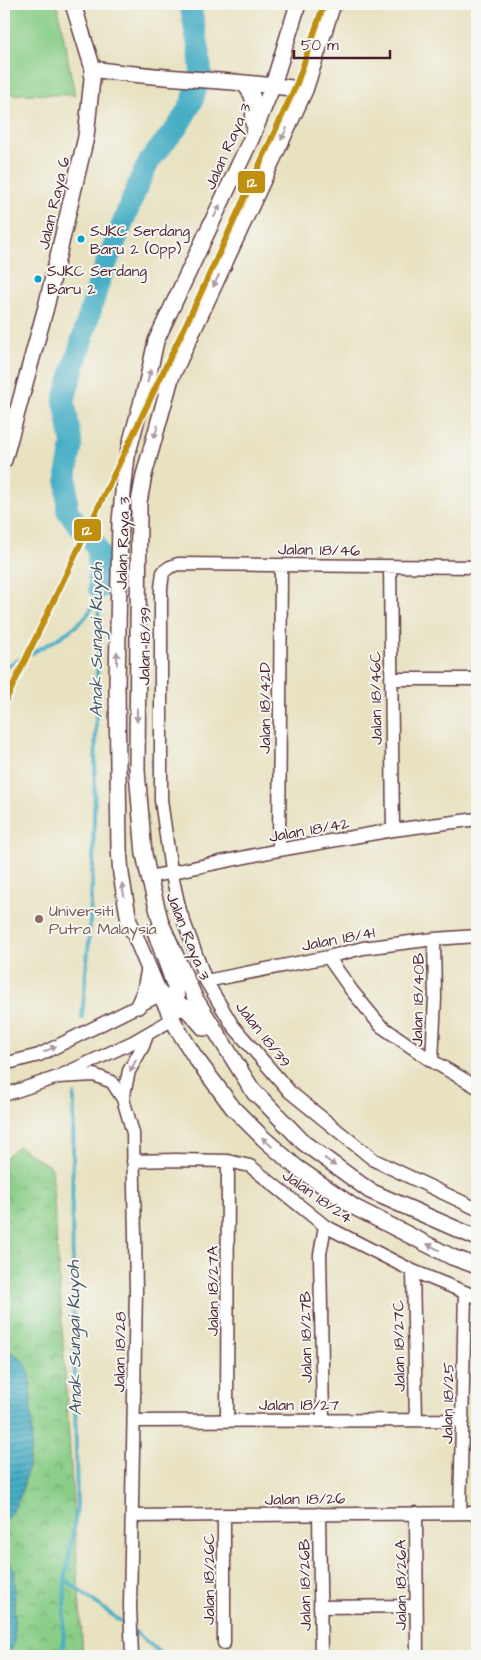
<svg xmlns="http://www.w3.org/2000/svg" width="481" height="1660" font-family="'Architects Daughter',sans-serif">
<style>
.park{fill:url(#park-crowns);stroke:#6a7659}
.pitch{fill:#89cd87;stroke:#6a7659}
.water{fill:url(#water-rules);stroke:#486678}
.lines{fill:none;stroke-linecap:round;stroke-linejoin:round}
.stream{stroke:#46aec5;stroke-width:4}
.river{stroke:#46aec5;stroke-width:22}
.minor-casing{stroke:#623c42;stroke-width:15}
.tertiary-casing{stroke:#623c42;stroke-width:18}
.minor{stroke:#fff;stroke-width:12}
.tertiary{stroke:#fff;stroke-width:15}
.metro-1-casing{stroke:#f6f6f2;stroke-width:10}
.metro-1{stroke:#c08f0f;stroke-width:6}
.oneway{fill:#ae9aa0}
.bus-dot{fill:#04a2c6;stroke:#f6f6f2;stroke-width:2}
.education-dot{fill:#8d6e63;stroke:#f6f6f2;stroke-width:2}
.labels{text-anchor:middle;stroke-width:4;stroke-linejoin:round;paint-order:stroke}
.bus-label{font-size:15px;fill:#4a1f2b;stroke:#f6f6f2;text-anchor:start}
.street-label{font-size:16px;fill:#4a1f2b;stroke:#f6f6f2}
.education-label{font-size:16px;fill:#785e54;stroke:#f6f6f2;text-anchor:start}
.water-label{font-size:18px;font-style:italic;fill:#485869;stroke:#f6f6f2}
.line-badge{stroke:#f6f6f2;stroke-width:2}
.badge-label{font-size:14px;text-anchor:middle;font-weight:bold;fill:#fff}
</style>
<defs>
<pattern id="park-crowns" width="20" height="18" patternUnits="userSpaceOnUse" patternTransform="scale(1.25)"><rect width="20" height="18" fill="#89cd87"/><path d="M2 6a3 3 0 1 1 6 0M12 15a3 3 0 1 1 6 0" fill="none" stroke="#72a66f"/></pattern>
<pattern id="water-rules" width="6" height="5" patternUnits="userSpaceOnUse" patternTransform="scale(1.25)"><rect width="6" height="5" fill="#46aec5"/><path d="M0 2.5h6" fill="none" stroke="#3c8da0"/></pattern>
</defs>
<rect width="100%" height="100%" fill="#f6f6f2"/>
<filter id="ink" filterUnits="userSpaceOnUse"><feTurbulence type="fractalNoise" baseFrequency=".02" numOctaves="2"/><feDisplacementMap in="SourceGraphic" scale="10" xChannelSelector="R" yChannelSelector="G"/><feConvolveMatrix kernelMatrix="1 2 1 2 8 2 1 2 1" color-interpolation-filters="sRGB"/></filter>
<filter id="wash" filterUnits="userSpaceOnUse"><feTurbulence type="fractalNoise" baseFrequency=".0096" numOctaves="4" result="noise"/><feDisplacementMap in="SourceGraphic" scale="20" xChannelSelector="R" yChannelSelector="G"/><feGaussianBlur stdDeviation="1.12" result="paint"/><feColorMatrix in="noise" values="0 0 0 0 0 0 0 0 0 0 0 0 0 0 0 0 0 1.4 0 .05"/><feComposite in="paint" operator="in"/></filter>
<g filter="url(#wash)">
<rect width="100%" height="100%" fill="#e8e2c1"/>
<path class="park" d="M18,1146L52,1168L83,1656H4V1159Z"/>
<path class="pitch" d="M4,4H57L75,95L4,94Z"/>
<path class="water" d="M4,1348C12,1352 23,1358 27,1367C32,1376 30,1396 31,1406C31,1416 32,1427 32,1437C30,1460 23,1507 4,1520Z
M4,1553L15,1572L14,1645L7,1656H4Z"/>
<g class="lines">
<path class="stream" d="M4,668C28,654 70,636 87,615C92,609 95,601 97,594
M82,1018L89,939L93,863L99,588
M65,1580L127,1626
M135,1632L164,1656
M63,1656L65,1580L77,1508L72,1212L74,1095"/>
<path class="river" d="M99,588L98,551L94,542L80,527L67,510V471L72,445L64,400L99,282L140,180L150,160L178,126L192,102L201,73L199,50L190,4"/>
</g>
</g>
<g filter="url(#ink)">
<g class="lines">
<defs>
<path id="minor" d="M390,566L393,830
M477,567L178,564L170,567L163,572L161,588V800L171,871L180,911L206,981L233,1026L290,1092L374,1160L477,1209
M391,679H477
M279,850L281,566
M149,877L279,850L393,830L477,819
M328,957L352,991L381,1026L432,1061L477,1087
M206,981L328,957L363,948L434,939L477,936
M432,1061L435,998L434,939
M4,1064L39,1055L160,995
M58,1077L94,1075L112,1082L123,1099L133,1133L136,1290L130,1607L132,1656
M4,1095L58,1077L133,1042L173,1019
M123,1099L129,1071L143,1046L147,1035
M133,1161L175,1160L228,1161L250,1166L325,1226L413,1271L477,1297
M413,1271L416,1420
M227,1420L228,1161
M323,1420L320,1254L325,1226
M134,1421L463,1420
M416,1513L417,1656
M460,1513L465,1293
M319,1514L321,1656
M132,1516L477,1513
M320,1607L416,1606
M224,1643V1515"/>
<path id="tertiary" d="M298,4L273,85L252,137L156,341L147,382L127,456L120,521L117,685L119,849L121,874L129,921L157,988L177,1028L195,1057L233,1108L263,1138L296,1167L354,1207L452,1257L477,1266
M93,69C163,80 235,79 305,90
M242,83C257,95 254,106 253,123
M4,460L46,307L86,137L93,69L73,4
M155,931L176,990L178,1009
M160,995C180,1000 191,1013 204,1028
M138,1006L145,990L149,969
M249,1086L304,1143L370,1191L477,1238
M255,1094L195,998L161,923L149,877L144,854L137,771L139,502L144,475L171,378L305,90L333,4"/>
</defs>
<use href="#minor" class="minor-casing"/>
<use href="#tertiary" class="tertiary-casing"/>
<use href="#minor" class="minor"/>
<use href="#tertiary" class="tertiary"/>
<defs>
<path id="metro-1" d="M4,704L199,297L297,83L324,4"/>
</defs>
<use href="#metro-1" class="metro-1-casing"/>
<use href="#metro-1" class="metro-1"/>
</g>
<defs><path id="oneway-solid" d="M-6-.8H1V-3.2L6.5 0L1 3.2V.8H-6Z" transform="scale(1.25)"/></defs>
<g class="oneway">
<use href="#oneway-solid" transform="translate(284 134) rotate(115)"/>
<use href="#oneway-solid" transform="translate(217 211) rotate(-65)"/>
<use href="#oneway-solid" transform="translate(216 281) rotate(115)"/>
<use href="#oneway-solid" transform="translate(149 376) rotate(-76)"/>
<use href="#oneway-solid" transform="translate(156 432) rotate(106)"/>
<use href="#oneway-solid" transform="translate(117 658) rotate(-89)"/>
<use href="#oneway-solid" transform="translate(137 715) rotate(90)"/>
<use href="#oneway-solid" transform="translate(123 890) rotate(-100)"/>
<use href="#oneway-solid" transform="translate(50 1049) rotate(-26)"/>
<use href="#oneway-solid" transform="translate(133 1066) rotate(116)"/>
<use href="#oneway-solid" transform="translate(267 1142) rotate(-138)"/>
<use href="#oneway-solid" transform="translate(330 1162) rotate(36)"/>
<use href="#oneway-solid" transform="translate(433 1247) rotate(-153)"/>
</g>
</g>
<g class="bus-dot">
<circle cx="81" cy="239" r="4.5"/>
<circle cx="38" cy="279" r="4.5"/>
</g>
<circle class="education-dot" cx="39" cy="919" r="5"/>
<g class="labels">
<g class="bus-label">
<text x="90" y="236">SJKC Serdang<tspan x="90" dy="18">Baru 2 (Opp)</tspan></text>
<text x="47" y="276">SJKC Serdang<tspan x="47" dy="18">Baru 2</tspan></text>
</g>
<g class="street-label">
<text transform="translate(227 146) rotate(-66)" y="6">Jalan Raya 3</text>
<text transform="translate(53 203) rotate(-77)" y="6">Jalan Raya 6</text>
<text transform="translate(122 543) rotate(-88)" y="6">Jalan Raya 3</text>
<text transform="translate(319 549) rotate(1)" y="6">Jalan 18/46</text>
<text transform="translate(144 646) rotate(-89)" y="6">Jalan 18/39</text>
<text transform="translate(375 698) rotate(-91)" y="6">Jalan 18/46C</text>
<text transform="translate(264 708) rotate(-90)" y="6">Jalan 18/42D</text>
<text transform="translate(309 829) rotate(-10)" y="6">Jalan 18/42</text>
<text transform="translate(189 936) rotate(68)" y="6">Jalan Raya 3</text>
<text transform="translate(338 938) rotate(-11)" y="6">Jalan 18/41</text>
<text transform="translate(417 1000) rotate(-89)" y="6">Jalan 18/40B</text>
<text transform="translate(264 1034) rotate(52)" y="6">Jalan 18/39</text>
<text transform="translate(318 1196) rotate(35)" y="6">Jalan 18/24</text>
<text transform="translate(212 1291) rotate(-90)" y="6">Jalan 18/27A</text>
<text transform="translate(305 1337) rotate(-91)" y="6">Jalan 18/27B</text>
<text transform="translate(398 1346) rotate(-91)" y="6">Jalan 18/27C</text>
<text transform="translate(119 1352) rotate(-89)" y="6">Jalan 18/28</text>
<text transform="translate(447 1403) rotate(-89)" y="6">Jalan 18/25</text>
<text x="299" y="1410">Jalan 18/27</text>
<text transform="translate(305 1498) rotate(-1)" y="6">Jalan 18/26</text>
<text transform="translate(208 1579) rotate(-90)" y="6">Jalan 18/26C</text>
<text transform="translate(304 1585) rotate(-91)" y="6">Jalan 18/26B</text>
<text transform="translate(400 1585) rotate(-90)" y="6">Jalan 18/26A</text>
</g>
<g class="education-label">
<text x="49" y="916">Universiti<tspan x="49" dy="18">Putra Malaysia</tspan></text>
</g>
<g class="water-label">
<text transform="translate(96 640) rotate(-90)" y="6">Anak Sungai Kuyoh</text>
<text transform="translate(74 1338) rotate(-91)" y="6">Anak Sungai Kuyoh</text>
</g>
</g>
<g class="line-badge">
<rect x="237" y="170" width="29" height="24" rx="5" fill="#c08f0f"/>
<rect x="73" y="518" width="29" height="24" rx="5" fill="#c08f0f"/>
</g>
<g class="badge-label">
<text x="252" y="187">12</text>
<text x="87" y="535">12</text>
</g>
<rect width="481" height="1660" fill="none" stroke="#f6f6f2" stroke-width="20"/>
<path d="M294 50v8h96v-8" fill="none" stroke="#4a1f2b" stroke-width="2.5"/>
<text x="301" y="50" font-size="15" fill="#4a1f2b" stroke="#f6f6f2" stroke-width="4" paint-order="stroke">50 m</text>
</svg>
